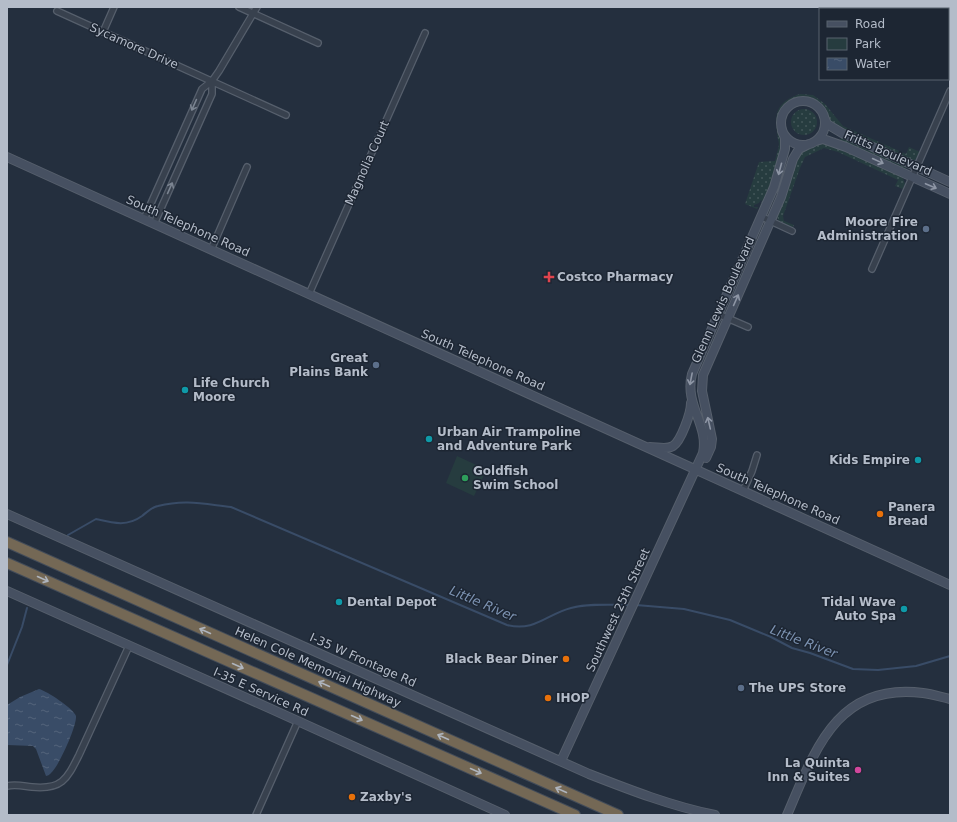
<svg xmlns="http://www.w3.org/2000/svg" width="957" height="822" font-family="'DejaVu Sans',sans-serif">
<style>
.green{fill:url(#green-dots)}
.pitch{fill:#263c3f}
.water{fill:url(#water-ripples)}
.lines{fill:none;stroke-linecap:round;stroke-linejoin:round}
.stream{stroke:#394c67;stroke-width:2}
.street-casing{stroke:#565f6c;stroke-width:8}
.secondary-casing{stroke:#565f6c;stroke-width:10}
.highway-casing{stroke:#434c59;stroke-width:12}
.street{stroke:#38414e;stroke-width:5.5}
.secondary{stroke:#465061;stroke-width:8}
.highway{stroke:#746855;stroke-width:10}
.oneway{stroke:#7c8592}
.oneway2{stroke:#8e96a5}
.oneway3{stroke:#aeb4bd}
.service-dot{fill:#5c6f8a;stroke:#1d2633;stroke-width:1.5}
.health-dot{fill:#e0444e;stroke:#1d2633;stroke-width:1.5}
.culture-dot{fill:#0f9aa8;stroke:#1d2633;stroke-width:1.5}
.leisure-dot{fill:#2e9e5b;stroke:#1d2633;stroke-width:1.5}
.food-dot{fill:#e8710a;stroke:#1d2633;stroke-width:1.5}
.hotel-dot{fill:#d1479c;stroke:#1d2633;stroke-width:1.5}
.labels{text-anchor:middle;stroke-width:3;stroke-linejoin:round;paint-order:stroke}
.street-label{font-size:12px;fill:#b4bcc9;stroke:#1d2633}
.poi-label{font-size:12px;font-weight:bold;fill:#b4bcc9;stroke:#1d2633;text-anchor:start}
.water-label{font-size:13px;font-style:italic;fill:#7c92b1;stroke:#1d2633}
</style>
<defs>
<pattern id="green-dots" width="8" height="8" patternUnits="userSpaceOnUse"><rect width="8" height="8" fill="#263c3f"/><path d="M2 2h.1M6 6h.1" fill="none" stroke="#435659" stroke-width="1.8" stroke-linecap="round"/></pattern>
<pattern id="water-ripples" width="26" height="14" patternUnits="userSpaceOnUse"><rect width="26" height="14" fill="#394c67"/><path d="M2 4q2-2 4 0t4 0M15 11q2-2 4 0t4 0" fill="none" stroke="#53647b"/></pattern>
</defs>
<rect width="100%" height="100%" fill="#242f3e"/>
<path class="green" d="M800,94L813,95L825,104L843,126L906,154L909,147L920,152L915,160L911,161L836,127L829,120L822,106L816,101L808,98L801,97L788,104L782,111L779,119V125L783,139L773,182L763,206H760L762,201L761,200L759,203L754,205V207H758L757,209L745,204L759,162L775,161C776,156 778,150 779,145C779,141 777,137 777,132C774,111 779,101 800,94Z
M791 122a13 13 0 1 1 26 0a13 13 0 1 1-26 0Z
M841,136L906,166V169L840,141Z
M824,143H829L902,176L905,184L903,189L895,186L898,180L838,152L824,148L805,157L800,168L783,216L784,221L794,225L792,229C786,226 778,224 777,216L797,159C803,148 812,144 824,143Z"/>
<path class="pitch" d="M457,456L485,469L483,471L485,473L474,496L446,483Z"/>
<path class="water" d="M39,689C47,691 74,709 76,716C77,726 59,766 51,773C49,775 49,775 46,776L36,749L33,746L7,745V705L20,697Z"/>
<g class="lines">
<path class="stream" d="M68,535L96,519C113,523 127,527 142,516C147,512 152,507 158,506C185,499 204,504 231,507L507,625C535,632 547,614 571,608C590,603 611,605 630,605
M636,605L684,609L730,620L771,637L792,648L810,653L853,669L878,670L916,666L950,656
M7,665L22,627L27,608"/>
<defs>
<path id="street" d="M239,7L318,43
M57,11L286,115
M103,32L114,7
M762,217L792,231
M144,219L202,89L212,81L219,71L257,7
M154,224L212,94V81
M211,250L247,167
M872,269L950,91
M309,294L425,33
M718,314L748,327
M743,491L752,471L757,455
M7,786C16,784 23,786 32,787C62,790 67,779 79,755L129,646
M256,815L298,721"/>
<path id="secondary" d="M781 123a22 22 0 1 1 44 0a22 22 0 1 1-44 0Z
M825,119L827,124L842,133L950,182
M816,141L823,139L846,147L950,194
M7,157L950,585
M650,447C657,447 667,450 673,446C681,441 691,413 691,403
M706,458L711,447L712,439L702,391L703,375L781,197L793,159L799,149L809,144
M7,514L589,774C630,790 671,806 715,815
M7,591L269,708L505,815
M561,761L703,453C709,425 684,405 692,374L774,187L785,149V138L782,131
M787,815C815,750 837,682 923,693C932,694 941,697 950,699"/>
<path id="highway" d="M7,542L618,815
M7,563L575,815"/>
</defs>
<use href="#street" class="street-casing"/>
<use href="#secondary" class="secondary-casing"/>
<use href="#highway" class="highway-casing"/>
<use href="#street" class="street"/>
<use href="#secondary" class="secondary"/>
<use href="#highway" class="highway"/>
</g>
<defs><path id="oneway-shaft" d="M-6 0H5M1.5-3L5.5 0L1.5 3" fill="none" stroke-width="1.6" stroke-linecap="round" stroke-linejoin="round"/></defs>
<g class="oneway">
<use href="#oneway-shaft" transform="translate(194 105) rotate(114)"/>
<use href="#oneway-shaft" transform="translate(170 188) rotate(-66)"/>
</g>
<g class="oneway2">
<use href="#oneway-shaft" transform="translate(878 161) rotate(25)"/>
<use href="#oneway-shaft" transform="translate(780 169) rotate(105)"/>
<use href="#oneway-shaft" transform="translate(931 186) rotate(23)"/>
<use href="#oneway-shaft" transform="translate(736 300) rotate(-66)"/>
<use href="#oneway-shaft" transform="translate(691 379) rotate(101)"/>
<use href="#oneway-shaft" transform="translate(709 423) rotate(-103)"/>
</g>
<g class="oneway3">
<use href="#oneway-shaft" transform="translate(43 579) rotate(24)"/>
<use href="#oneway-shaft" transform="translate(205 631) rotate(-156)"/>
<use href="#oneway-shaft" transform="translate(238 666) rotate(24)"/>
<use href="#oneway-shaft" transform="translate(324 684) rotate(-156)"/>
<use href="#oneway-shaft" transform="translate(357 718) rotate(24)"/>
<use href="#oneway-shaft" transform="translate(443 737) rotate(-156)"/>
<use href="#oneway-shaft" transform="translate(476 771) rotate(24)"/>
<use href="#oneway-shaft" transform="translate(561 790) rotate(-156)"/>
</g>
<g class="service-dot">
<circle cx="926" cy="229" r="4"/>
<circle cx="376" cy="365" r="4"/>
<circle cx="741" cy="688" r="4"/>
</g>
<path class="health-dot" d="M547 271h4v4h4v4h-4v4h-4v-4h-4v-4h4z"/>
<g class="culture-dot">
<circle cx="185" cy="390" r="4"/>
<circle cx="429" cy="439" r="4"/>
<circle cx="918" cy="460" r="4"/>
<circle cx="339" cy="602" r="4"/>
<circle cx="904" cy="609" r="4"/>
</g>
<circle class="leisure-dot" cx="465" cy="478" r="4"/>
<g class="food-dot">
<circle cx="880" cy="514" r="4"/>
<circle cx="566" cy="659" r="4"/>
<circle cx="548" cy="698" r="4"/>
<circle cx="352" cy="797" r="4"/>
</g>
<circle class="hotel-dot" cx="858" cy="770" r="4"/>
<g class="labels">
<g class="street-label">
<text transform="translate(134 46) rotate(24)" y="4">Sycamore Drive</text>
<text transform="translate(888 153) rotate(24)" y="4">Fritts Boulevard</text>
<text transform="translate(367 163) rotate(-66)" y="4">Magnolia Court</text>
<text transform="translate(188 226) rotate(24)" y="4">South Telephone Road</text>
<text transform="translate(723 300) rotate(-66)" y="4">Glenn Lewis Boulevard</text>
<text transform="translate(483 360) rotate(24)" y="4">South Telephone Road</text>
<text transform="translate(778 494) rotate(24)" y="4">South Telephone Road</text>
<text transform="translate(618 610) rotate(-65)" y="4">Southwest 25th Street</text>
<text transform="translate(363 660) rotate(24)" y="4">I-35 W Frontage Rd</text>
<text transform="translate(318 667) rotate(24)" y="4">Helen Cole Memorial Highway</text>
<text transform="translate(261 692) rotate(24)" y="4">I-35 E Service Rd</text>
</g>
<g class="poi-label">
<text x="918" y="226" text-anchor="end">Moore Fire<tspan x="918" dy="14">Administration</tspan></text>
<text x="557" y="281">Costco Pharmacy</text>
<text x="368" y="362" text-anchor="end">Great<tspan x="368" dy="14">Plains Bank</tspan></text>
<text x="193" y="387">Life Church<tspan x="193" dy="14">Moore</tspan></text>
<text x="437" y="436">Urban Air Trampoline<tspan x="437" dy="14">and Adventure Park</tspan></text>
<text x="910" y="464" text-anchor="end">Kids Empire</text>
<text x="473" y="475">Goldfish<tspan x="473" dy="14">Swim School</tspan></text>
<text x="888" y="511">Panera<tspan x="888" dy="14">Bread</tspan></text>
<text x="347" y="606">Dental Depot</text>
<text x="896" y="606" text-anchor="end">Tidal Wave<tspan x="896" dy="14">Auto Spa</tspan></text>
<text x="558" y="663" text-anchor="end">Black Bear Diner</text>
<text x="749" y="692">The UPS Store</text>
<text x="556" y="702">IHOP</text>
<text x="850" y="767" text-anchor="end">La Quinta<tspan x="850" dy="14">Inn &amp; Suites</tspan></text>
<text x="360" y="801">Zaxby's</text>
</g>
<g class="water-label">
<text transform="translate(483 603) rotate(23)" y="5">Little River</text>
<text transform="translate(804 641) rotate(21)" y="5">Little River</text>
</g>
</g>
<rect width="957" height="822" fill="none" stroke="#b4bcc9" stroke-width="16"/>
<rect x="819" y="8" width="130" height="72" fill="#1d2633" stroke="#59626f"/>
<rect x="827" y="21" width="20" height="6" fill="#465061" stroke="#59626f"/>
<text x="855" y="28" font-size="12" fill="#b4bcc9">Road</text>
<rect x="827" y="38" width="20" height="12" fill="#263c3f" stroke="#59626f"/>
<text x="855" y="48" font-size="12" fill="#b4bcc9">Park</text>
<rect x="827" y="58" width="20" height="12" fill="url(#water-ripples)" stroke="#59626f"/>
<text x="855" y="68" font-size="12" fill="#b4bcc9">Water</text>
</svg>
